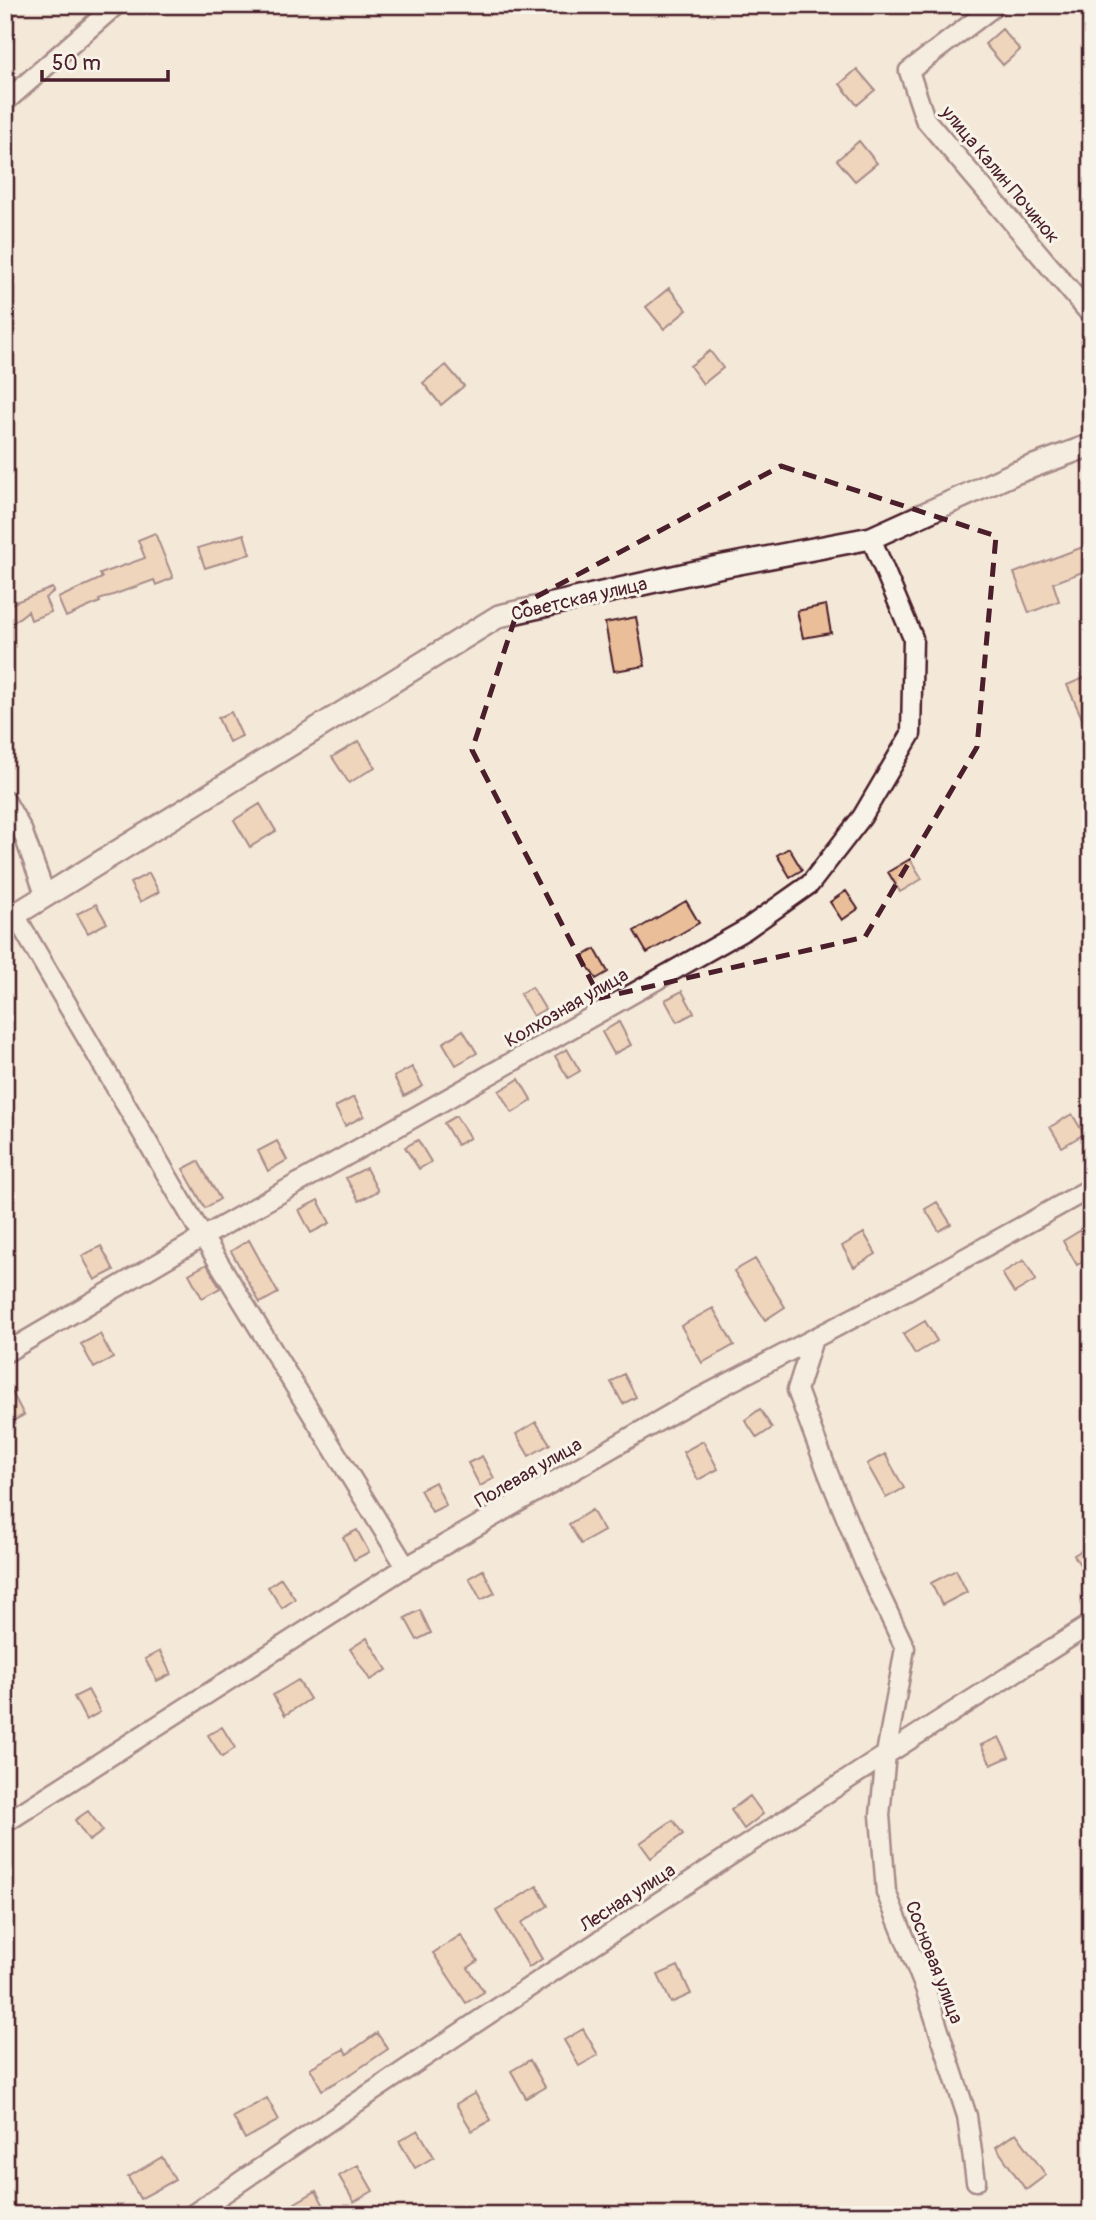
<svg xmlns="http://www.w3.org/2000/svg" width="1096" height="2220" font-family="Pangolin,sans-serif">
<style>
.building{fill:#e9be99;stroke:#4a1f2b;stroke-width:2}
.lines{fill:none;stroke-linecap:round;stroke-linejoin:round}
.minor-casing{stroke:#4a1f2b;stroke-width:23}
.tertiary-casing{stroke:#4a1f2b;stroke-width:26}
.minor{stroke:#f7f3e8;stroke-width:18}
.tertiary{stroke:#f7f3e8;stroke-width:21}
.marked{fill:none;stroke:#4a1f2b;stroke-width:5;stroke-dasharray:14 9;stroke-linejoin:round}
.labels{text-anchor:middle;stroke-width:6;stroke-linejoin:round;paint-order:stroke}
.street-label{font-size:19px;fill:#4a1f2b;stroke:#f7f3e8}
</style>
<rect width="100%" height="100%" fill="#f4e8d8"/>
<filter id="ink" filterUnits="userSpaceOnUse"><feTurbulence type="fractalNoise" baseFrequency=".0143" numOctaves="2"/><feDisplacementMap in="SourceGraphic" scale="14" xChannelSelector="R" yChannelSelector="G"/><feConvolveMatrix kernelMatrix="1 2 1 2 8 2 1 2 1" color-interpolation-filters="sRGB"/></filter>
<g filter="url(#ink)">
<path class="building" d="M1002,29L1020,50L1003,65L985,44Z
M857,69L875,90L857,105L840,84Z
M859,141L877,163L855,181L837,160Z
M669,288L687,310L664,329L646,307Z
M710,351L723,368L703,384L690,366Z
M446,365L464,386L441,405L423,383Z
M155,533L173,578L156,585L154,580L99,600L100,602L66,617L58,598L102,578L100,574L145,558L138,540Z
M244,534L250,554L205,568L198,548Z
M1091,544V561L1085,563L1088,570L1053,583L1059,601L1029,613L1014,573Z
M52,588L54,591L45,598L51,612L31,620L28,611L5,629V606Z
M826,605L831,633L803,638L797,611Z
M636,617L645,666L614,671L605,623Z
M1091,675V738L1067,685Z
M231,712L242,736L229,742L218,718Z
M359,741L375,767L349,783L332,757Z
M260,804L276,831L250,847L234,820Z
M789,848L802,870L790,877L777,855Z
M910,859L922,879L900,892L888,872Z
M149,873L159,892L140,902L130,883Z
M846,891L858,909L842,920L830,902Z
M686,901L699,923L647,953L634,931Z
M96,904L107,923L88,933L77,914Z
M595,949L608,972L596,979L582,957Z
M532,987L545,1009L533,1016L520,994Z
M682,991L694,1013L677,1022L665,1000Z
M619,1022L631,1045L614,1054L602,1032Z
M463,1030L477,1053L456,1065L443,1043Z
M567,1049L580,1071L568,1078L555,1056Z
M412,1067L423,1086L404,1096L394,1077Z
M519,1079L532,1101L512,1113L499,1091Z
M354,1097L364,1116L345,1126L335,1107Z
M1072,1114L1084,1134L1062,1147L1050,1127Z
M456,1116L470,1138L457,1145L444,1123Z
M418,1140L431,1162L419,1169L405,1147Z
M277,1141L287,1160L268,1171L258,1151Z
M198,1161L220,1199L205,1208L183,1169Z
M366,1168L378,1191L359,1201L346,1178Z
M318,1200L330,1223L311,1233L299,1210Z
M937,1202L951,1224L939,1231L925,1209Z
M1086,1227L1091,1235V1256L1077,1265L1063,1241Z
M864,1233L876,1254L854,1267L842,1246Z
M249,1240L278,1293L260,1303L231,1251Z
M101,1246L114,1270L95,1280L82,1256Z
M755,1259L785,1307L765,1320L734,1271Z
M1024,1260L1036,1280L1014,1293L1002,1273Z
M207,1264L220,1288L202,1298L189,1274Z
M713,1308L734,1345L702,1363L681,1326Z
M925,1321L937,1341L915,1354L903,1334Z
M100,1334L113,1358L94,1368L81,1344Z
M624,1374L636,1397L623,1404L611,1382Z
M5,1379L24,1415L5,1425Z
M760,1409L772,1428L757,1438L745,1420Z
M536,1422L550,1444L529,1456L516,1434Z
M703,1441L718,1469L698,1480L683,1452Z
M885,1454L904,1488L886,1498L867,1464Z
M482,1456L494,1478L480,1486L468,1463Z
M435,1482L446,1505L432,1512L420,1490Z
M592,1510L604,1531L581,1544L569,1524Z
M357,1530L369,1552L354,1560L343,1537Z
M1091,1545V1583L1074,1555Z
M483,1570L495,1593L481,1600L469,1578Z
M956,1570L967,1592L942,1605L931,1583Z
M281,1578L295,1599L282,1608L268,1587Z
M420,1610L431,1633L417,1640L405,1618Z
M367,1638L387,1670L370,1680L350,1649Z
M160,1651L171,1674L157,1681L145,1659Z
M298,1680L310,1699L285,1715L273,1695Z
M88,1690L100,1712L86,1720L74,1697Z
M222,1727L235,1748L222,1757L208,1735Z
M999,1737L1009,1757L991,1765L981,1745Z
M750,1796L763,1814L744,1829L731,1810Z
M88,1811L103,1831L89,1841L75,1820Z
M673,1820L683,1834L651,1858L640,1843Z
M537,1886L548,1906L521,1923L542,1959L529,1967L496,1911Z
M461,1935L478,1961L468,1968L484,1992L466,2003L433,1953Z
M678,1966L691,1994L671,2003L658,1975Z
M583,2029L598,2055L579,2066L564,2040Z
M377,2033L388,2049L354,2072L322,2090L310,2068L344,2049L347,2054Z
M530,2060L545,2087L526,2098L511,2071Z
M475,2093L491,2120L472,2131L456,2104Z
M267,2098L279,2120L245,2139L233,2117Z
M418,2130L434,2157L415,2168L399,2141Z
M1016,2133L1046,2175L1026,2190L996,2147Z
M162,2157L175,2180L140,2199L128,2177Z
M358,2165L373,2191L354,2202L339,2176Z
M316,2191L329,2215H302L295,2203Z"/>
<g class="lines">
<defs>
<path id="minor" d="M996,5L909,71L925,119L1091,315
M5,102L116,5
M5,800L22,830L46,897
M15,915L203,1237L406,1567
M813,1339L797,1390L828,1473L865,1564L905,1648L886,1754L880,1815L886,1892L925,1988L967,2116L976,2181
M5,1353L203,1237L745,930L810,884L862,817L911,734L913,638L871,538
M5,1823L406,1567L688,1404L909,1289L1091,1188
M192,2215C487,2011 788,1816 1091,1624"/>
<path id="tertiary" d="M5,921L499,616L718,567L871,538L1015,473L1091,445"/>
</defs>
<use href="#minor" class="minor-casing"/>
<use href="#tertiary" class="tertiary-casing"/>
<use href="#minor" class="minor"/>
<use href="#tertiary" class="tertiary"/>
</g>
</g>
<path d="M0 0H1096V2220H0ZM781,466L996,536L977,747L865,937L600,998L472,750L519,606Z" fill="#f4e8d8" fill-opacity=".55" fill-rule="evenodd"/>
<path class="marked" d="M781,466L996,536L977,747L865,937L600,998L472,750L519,606Z"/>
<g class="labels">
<g class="street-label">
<text transform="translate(1001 174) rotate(50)" y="7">улица Калин Починок</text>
<text transform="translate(579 598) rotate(-13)" y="7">Советская улица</text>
<text transform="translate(566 1007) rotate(-30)" y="7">Колхозная улица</text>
<text transform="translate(528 1472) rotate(-30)" y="7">Полевая улица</text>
<text transform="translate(627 1897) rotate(-33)" y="7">Лесная улица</text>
<text transform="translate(935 1962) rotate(69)" y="7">Сосновая улица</text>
</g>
</g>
<rect width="1096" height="2220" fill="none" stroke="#f7f3e8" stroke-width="28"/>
<rect x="14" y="14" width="1068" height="2192" fill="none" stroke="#4a1f2b" stroke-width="2.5" filter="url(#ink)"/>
<path d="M42 70v10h126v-10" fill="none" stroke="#4a1f2b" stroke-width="3.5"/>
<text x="52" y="70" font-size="21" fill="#4a1f2b" stroke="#f7f3e8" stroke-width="5" paint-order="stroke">50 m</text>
</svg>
